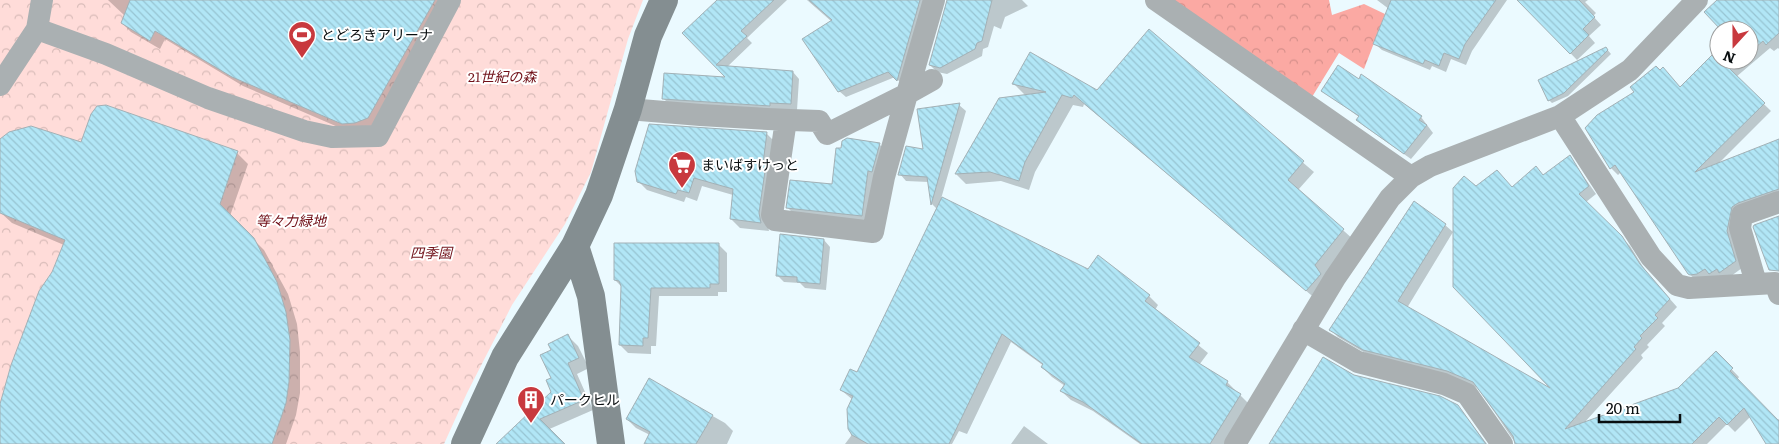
<svg xmlns="http://www.w3.org/2000/svg" width="1779" height="444" font-family="Literata,'Noto Sans JP',serif">
<style>
.forest{fill:url(#forest-crowns)}
.park{fill:url(#park-crowns)}
.shadow{fill:#0003}
.building{fill:url(#building-back-hatch);stroke:#a3b1b6}
.lines{fill:none;stroke-linecap:round;stroke-linejoin:round}
.street{stroke:#aab0b2;stroke-width:22}
.secondary{stroke:#848e91;stroke-width:28}
.labels{text-anchor:middle;stroke-width:4;stroke-linejoin:round;paint-order:stroke}
.poi-label{font-size:14px;fill:#090e10;stroke:#fff;text-anchor:start}
.park-label{font-size:14px;font-style:italic;fill:#701018;stroke:#fff}
</style>
<defs>
<pattern id="forest-crowns" width="20" height="18" patternUnits="userSpaceOnUse" patternTransform="scale(1.25)"><rect width="20" height="18" fill="#fba9a3"/><path d="M2 6a3 3 0 1 1 6 0M12 15a3 3 0 1 1 6 0" fill="none" stroke="#d6908b"/></pattern>
<pattern id="park-crowns" width="20" height="18" patternUnits="userSpaceOnUse" patternTransform="scale(1.25)"><rect width="20" height="18" fill="#ffdcd9"/><path d="M2 6a3 3 0 1 1 6 0M12 15a3 3 0 1 1 6 0" fill="none" stroke="#d9bcb9"/></pattern>
<pattern id="building-back-hatch" width="6" height="6" patternUnits="userSpaceOnUse" patternTransform="scale(1.25)"><rect width="6" height="6" fill="#b1e6f6"/><path d="M-1 5l2 2M0 0l6 6M5-1l2 2" fill="none" stroke="#97c4d2"/></pattern>
</defs>
<rect width="100%" height="100%" fill="#ebfaff"/>
<path class="forest" d="M1173,0H1329L1332,15L1364,4L1385,14L1364,69L1339,53L1312,97Z"/>
<path class="park" d="M0,0H643L628,39L591,172L565,224L512,305L467,393L444,444H0Z"/>
<path class="shadow" d="M108,0H451L377,127H338L243,86L165,39L160,49L131,32L122,23L125,16Z
M718,0H787L747,38L752,43L727,67L793,72L799,79L797,110L670,105L663,98L728,79L684,33Z
M807,0H930L904,86L895,77L846,97L839,91L831,21Z
M947,0H1022L1028,6L1005,17L1001,29L994,26L988,47L983,49L982,56L947,74L937,72L930,65Z
M1377,0H1507L1472,51L1466,65L1451,59L1446,72L1432,66L1430,70L1382,50L1375,44L1389,9Z
M1519,0H1588L1585,2L1596,13L1593,16L1601,25L1589,36L1595,43L1577,60Z
M1725,0L1779,1V49L1778,48L1774,51L1770,48L1736,77L1771,111L1717,165L1779,141V198L1739,213L1742,268L1727,279L1696,281L1689,273L1621,172L1618,175L1611,168L1680,88L1719,50V60H1749V30H1723Z
M1149,31L1314,172L1298,190L1354,240L1317,300L1084,104L1083,107L1073,105L1035,172L1029,190L1001,181L966,184L956,174L999,99L1026,96L1014,84L1097,92Z
M1606,48L1611,54L1568,96L1552,103L1549,100Z
M1323,91L1421,117L1433,133L1411,159L1364,126L1358,120L1359,117Z
M959,105L966,111L941,199L1088,270L1149,296L1158,305L1155,310L1208,353L1199,365L1227,382L1249,404L1225,444H1140L1093,411L1071,400L1061,391L1065,386L1052,377L1042,367L1044,366L1011,342L967,434L959,431L952,444H845L851,436L849,409L853,400L841,390L857,374L937,209L932,204L929,182L906,181L900,174L925,150Z
M766,133L775,142L767,222L769,231L740,228L731,219L733,195L702,186L697,201L686,197L684,202L647,190L638,181Z
M0,141L81,143L237,153L248,164L230,216L264,250L288,294L297,324L300,352V393L296,415L286,444H0V408L64,245L12,223L0,212Z
M879,144L886,151L868,222L794,214L788,208L833,185Z
M1570,157L1596,194L1586,202L1630,246L1647,273L1677,307L1662,323L1665,326L1647,345L1649,347L1641,355L1643,358L1584,423L1678,390L1716,353L1739,377L1737,380L1777,420L1779,419V444H1768L1751,416L1735,432L1727,424L1707,444H1516L1478,388L1456,379L1372,357L1338,337L1331,330L1445,225L1453,232L1407,308L1555,392L1476,188H1512L1536,168L1544,176Z
M824,240L830,247L826,290L805,288L800,283L784,282L777,275Z
M718,244L727,253V292H718V296H659L656,346H651V354L628,353L620,345L622,287L615,280Z
M568,336L578,346L589,368L577,374L593,410L538,434L549,444H507L552,392L553,351Z
M1354,376L1458,406L1487,444H1271Z
M649,380L725,423L733,431L727,444H645L650,435L636,428L627,419Z
M1024,426L1048,444H1011Z"/>
<path class="building" d="M130,0H435L368,118L355,123L342,124L232,77L155,31L150,41L121,23Z
M717,0H774L741,31L747,36L716,65L793,71L791,104L770,103V106L662,99L664,73L725,77L682,33Z
M809,0H920L897,81L888,72L838,92L802,39L832,20Z
M947,0H992L982,41L977,43L975,49L940,68L929,65Z
M1391,0H1496L1465,44L1459,59L1444,53L1439,66L1425,60L1423,64L1373,44Z
M1517,0H1579L1595,17L1583,29L1589,35L1570,54Z
M1717,0H1779V33L1766,45L1763,41L1749,53V30H1721L1704,12Z
M1149,29L1304,161L1288,180L1344,229L1315,265L1321,274L1306,291L1074,95L1072,98L1062,95L1025,162L1019,181L990,172L955,174L999,98L1046,92L1012,84L1030,52L1097,90Z
M1606,47L1608,50L1564,93L1548,101L1538,80Z
M1719,48V60H1741L1730,69L1765,103L1695,172L1779,139V189L1738,203L1732,207L1727,231L1736,261L1719,273L1717,269L1709,274L1705,269L1697,274L1690,275L1688,274L1615,165L1610,169L1585,128L1597,115L1634,92L1630,87L1656,66L1660,70L1663,67L1680,87Z
M1338,65L1359,79L1361,74L1422,116L1419,120L1427,125L1404,154L1356,120L1359,116L1321,91Z
M960,103L946,152L931,205L927,177L898,175L906,146L923,149L917,109Z
M106,105L238,151L220,204L254,238L277,282L286,312L290,340L289,382L286,403L272,444H0V404L11,365L39,291L52,272L65,240L0,213V139L9,132L31,126L81,142L91,114L97,106Z
M649,124L767,132L763,164H766L759,213L761,223L730,219L733,189L694,178L689,193L678,190L676,194L637,182L635,171Z
M847,138L880,143L872,172L868,171L862,216L786,208L790,180L832,184L836,148H841L842,141Z
M1570,155L1589,186L1579,194L1622,236L1640,264L1670,299L1655,315L1658,318L1640,336L1642,338L1634,347L1636,349L1565,429L1678,388L1716,351L1733,368L1730,371L1779,421V444H1766L1744,408L1727,425L1719,417L1692,444H1515L1513,436L1473,382L1447,371L1363,350L1329,330L1414,201L1446,224L1398,301L1550,388L1453,287V188L1464,176L1476,186L1497,170L1512,187L1536,166L1543,175Z
M942,197L1088,269L1098,255L1150,295L1145,301L1200,343L1189,357L1228,381L1226,385L1241,394L1210,444H1142L1083,402L1060,391L1065,384L1041,367L1043,364L1002,334L949,444H868L852,435L848,429L847,409L853,396L840,390L850,369L857,372Z
M1779,216V271L1769,270L1753,227L1754,225Z
M780,234L824,239L820,284L797,282V277L776,276Z
M614,243H719V284H710V288H651L648,338H643V346L619,345L621,286L619,281L614,280Z
M568,334L579,358L568,363L584,400L540,419L565,444H496L551,392L546,380L551,378L540,355L551,350L548,344Z
M1323,357L1354,375L1440,396L1458,405L1486,444H1269Z
M649,378L713,415L696,444H644L650,432L626,419Z"/>
<g class="lines">
<path class="street" d="M1156,0L1411,177
M37,29L106,54L208,98L304,131L332,137L378,136L450,0
M932,80L907,94L934,0
M0,85L37,29L42,0
M628,109C692,115 755,119 819,121L827,134L907,94L884,177L873,232L775,220L772,215L786,120
M1560,116L1651,257L1677,285L1689,288L1775,283L1779,294
M1756,283L1740,228L1742,215L1779,202
M1303,330L1358,362L1444,384L1467,394L1502,444
M1235,444L1335,278L1390,198L1411,177L1430,166L1560,116L1630,70L1697,0"/>
<path class="secondary" d="M575,246L591,296L611,444
M465,444L505,357L575,246L599,195L628,109L648,36L664,0"/>
</g>
<defs>
<symbol id="stadium-pin" viewBox="-11 -11 22 30"><path d="M0 17L-7.5 6A9.5 9.5 0 1 1 7.5 6Z" fill="#c8393e" stroke="#fff"/><path d="M0-5a6.5 5 0 1 0 0 10a6.5 5 0 1 0 0-10ZM-3.5-1.8h7v3.6h-7Z" fill="#fff"/></symbol>
<symbol id="supermarket-pin" viewBox="-11 -11 22 30"><path d="M0 17L-7.5 6A9.5 9.5 0 1 1 7.5 6Z" fill="#c8393e" stroke="#fff"/><path d="M-6-5.5h2.5l.6 2H6L4.5 2H-2.5L-4.4-4H-6ZM-1.5 3.2a1.3 1.3 0 1 0 .1 0ZM3 3.2a1.3 1.3 0 1 0 .1 0Z" fill="#fff"/></symbol>
<symbol id="building-pin" viewBox="-11 -11 22 30"><path d="M0 17L-7.5 6A9.5 9.5 0 1 1 7.5 6Z" fill="#c8393e" stroke="#fff"/><path d="M-4-6H4V6H1V3H-1V6H-4ZM-2.5-4.3h1.7v1.8h-1.7ZM.8-4.3h1.7v1.8H.8ZM-2.5-1h1.7V.8h-1.7ZM.8-1h1.7V.8H.8Z" fill="#fff"/></symbol>
</defs>
<g fill-rule="evenodd">
<use href="#stadium-pin" x="286" y="19" width="32" height="43"/>
<use href="#supermarket-pin" x="666" y="149" width="32" height="43"/>
<use href="#building-pin" x="515" y="384" width="32" height="43"/>
</g>
<g class="labels">
<g class="poi-label">
<text x="321" y="40">とどろきアリーナ</text>
<text x="701" y="170">まいばすけっと</text>
<text x="550" y="405">パークヒル</text>
</g>
<g class="park-label">
<text x="502" y="82">21世紀の森</text>
<text x="291" y="226">等々力緑地</text>
<text x="431" y="258">四季園</text>
</g>
</g>
<g transform="translate(1734 45) rotate(201)"><circle r="24" fill="#ffffff" stroke="#9d9f9f"/>
<path d="M0-4L9 19L0 12L-9 19Z" fill="#c8393e"/>
<text y="-8" font-size="14" font-weight="bold" text-anchor="middle" fill="#090e10">N</text>
</g>
<path d="M1599 414v8h81v-8" fill="none" stroke="#090e10" stroke-width="2.5"/>
<text x="1606" y="414" font-size="15" fill="#090e10" stroke="#ffffff" stroke-width="4" paint-order="stroke">20 m</text>
</svg>
